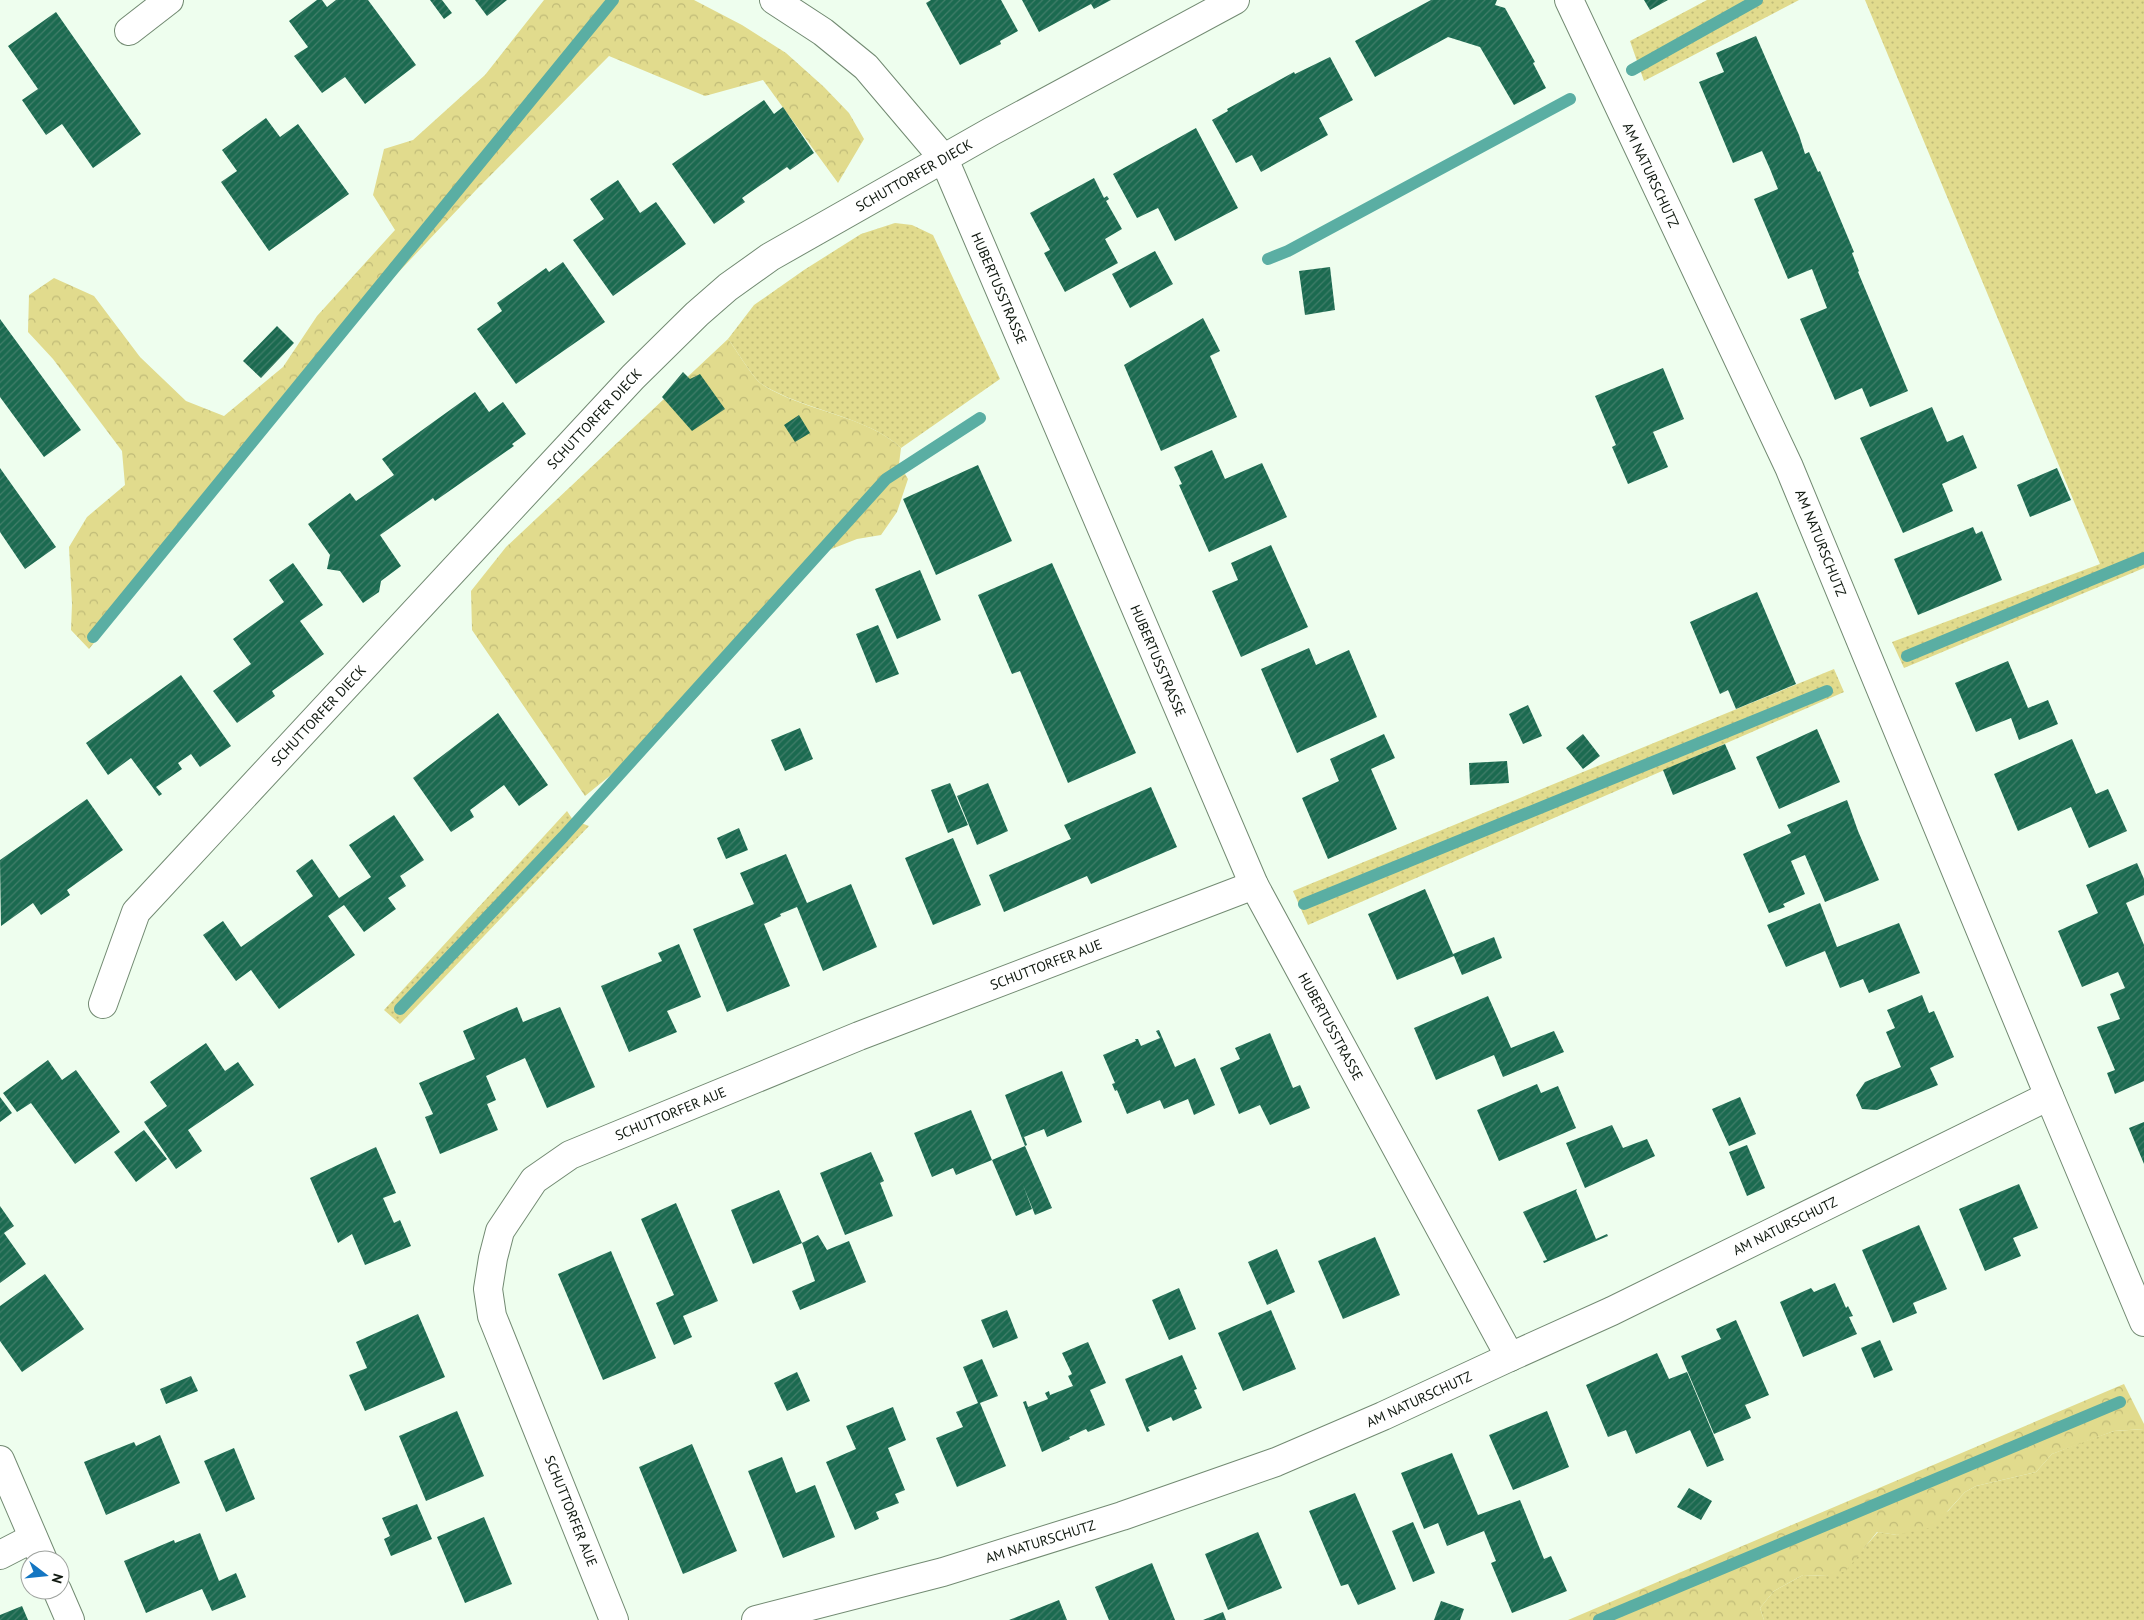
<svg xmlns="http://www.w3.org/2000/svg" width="2144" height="1620" font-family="'PT Sans',sans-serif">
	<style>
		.green { fill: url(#green-dots) }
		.forest { fill: url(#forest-crowns) }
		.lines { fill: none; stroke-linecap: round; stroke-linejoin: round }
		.stream { stroke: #5aaea3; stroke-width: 12 }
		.building { fill: url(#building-hatch) }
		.minor-casing { stroke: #728a72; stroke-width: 30 }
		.minor { stroke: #fff; stroke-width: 28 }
		.labels { text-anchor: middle; stroke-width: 5; stroke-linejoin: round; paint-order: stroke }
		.street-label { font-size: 14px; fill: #0f180f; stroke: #fff }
	</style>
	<defs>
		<pattern id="green-dots" width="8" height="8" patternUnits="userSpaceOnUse" patternTransform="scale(1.25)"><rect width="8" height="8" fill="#e1db8d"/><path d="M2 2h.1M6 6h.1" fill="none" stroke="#c0bb78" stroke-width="1.8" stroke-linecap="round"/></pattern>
		<pattern id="forest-crowns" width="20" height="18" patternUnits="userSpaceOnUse" patternTransform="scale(1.25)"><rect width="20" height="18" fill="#e1db8d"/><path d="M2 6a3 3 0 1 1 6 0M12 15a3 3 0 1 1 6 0" fill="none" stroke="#c0bb78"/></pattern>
		<pattern id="building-hatch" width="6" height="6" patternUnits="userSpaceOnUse" patternTransform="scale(1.25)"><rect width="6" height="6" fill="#1b6a50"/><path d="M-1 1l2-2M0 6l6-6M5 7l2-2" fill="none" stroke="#427e6a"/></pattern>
	</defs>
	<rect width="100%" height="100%" fill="#eefeee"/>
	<path class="green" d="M1707 0H1799L1644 81 1630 41Z
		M1865 0H2144V568L1904 668 1892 642 2100 564Z
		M895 223 912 225 933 235 1000 379 901 448C869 417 803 410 763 385 753 379 736 349 728 339L754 305 804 270 861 234Z
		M1834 669 1844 692 1308 925 1293 891Z
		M567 811 573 820 589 826 400 1024 384 1010Z
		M2144 1429V1620H1764L1760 1608 1774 1591 1803 1575 1827 1576 1863 1549 1878 1532 1897 1535 1948 1511 1965 1492 1976 1486 2036 1472 2052 1454 2077 1444 2114 1431Z"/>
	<path class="forest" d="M544 0H694L742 25 786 53 824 87 849 113 864 139 838 183 763 80 705 96 609 56 476 190 377 295 89 649 71 630 72 604 69 547 87 517 125 485 122 451 53 359 28 332 29 295 54 278 94 296 140 357 186 401 224 416 283 367 317 316 395 230 373 195 384 149 413 140 485 75Z
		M728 339C736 349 753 379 763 385 803 411 868 416 901 448L899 464 908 479 897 512 881 535 857 539 829 550 670 727 585 796 472 630 471 591 506 547Z
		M2124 1384 2144 1424V1429L2114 1431 2052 1454 2036 1472 1976 1486 1965 1492 1933 1527 1897 1535 1877 1532 1846 1571 1827 1576 1803 1575 1774 1591 1760 1608 1764 1620H1568Z"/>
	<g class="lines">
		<path class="stream" d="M1632 70 1757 0
			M1268 259 1288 251 1570 99
			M93 637 613 0
			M1907 656 2144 558
			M1304 904 1827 691
			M400 1009 563 837 886 479 980 418
			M1599 1620 2120 1402"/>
	</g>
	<path class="building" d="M317 0H322L327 7 336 0H368L416 65 365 104 345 77 322 93 294 56 308 47 289 21Z
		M430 0H442L452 13 444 19Z
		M475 0H507L487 16Z
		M931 0H1001L1018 31 1000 41 1001 44 960 65 926 3Z
		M1022 0H1111L1094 9 1091 4 1039 32Z
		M1431 0H1497L1495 5 1505 8 1535 62 1533 63 1546 88 1514 105 1480 47 1448 37 1375 77 1355 41Z
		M1644 0H1668L1650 10Z
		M56 12 141 134 93 168 62 124 46 135 22 100 38 89 8 46Z
		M1756 36 1799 135 1805 154 1809 152 1818 172 1820 171 1854 252 1852 253 1859 271 1858 272 1908 391 1870 407 1862 388 1835 400 1800 319 1827 308 1812 269 1788 279 1754 199 1778 189 1770 169 1762 151 1733 163 1699 82 1724 72 1716 53Z
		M1330 57 1353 100 1319 118 1328 135 1261 172 1252 155 1236 163 1212 120 1228 111 1227 109 1294 72 1295 74Z
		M764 100 774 114 783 107 814 153 790 170 787 167 742 198 745 202 714 224 672 164Z
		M266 118 280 137 298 124 349 194 269 251 221 182 237 171 222 150Z
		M1196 128 1238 208 1175 241 1158 208 1137 218 1113 174Z
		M1094 178 1104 198 1107 196 1109 199 1106 201 1122 229 1105 239 1118 263 1065 292 1044 253 1050 250 1030 213Z
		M618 180 640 213 656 202 686 244 613 296 573 240 604 219 590 199Z
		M1155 251 1173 284 1130 308 1112 274Z
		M563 262 605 322 516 384 477 329 502 311 497 303 546 268 549 272Z
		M1330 267 1335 310 1305 315 1299 271Z
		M1203 318 1220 351 1210 356 1237 417 1161 451 1124 365Z
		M0 319 81 430 44 457 0 397Z
		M277 326 294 343 261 378 243 361Z
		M1663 368 1684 419 1653 432 1668 467 1628 484 1612 447 1616 445 1595 396Z
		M683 372 690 379 700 374 725 409 692 431 662 397Z
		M475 392 489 412 503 402 526 434 512 444 514 446 435 501 433 498 380 535 401 566 381 581 379 592 363 603 340 571 327 569 330 555 308 524 350 493 356 501 394 475 382 459Z
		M1932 407 1947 442 1963 435 1977 468 1942 484 1953 511 1903 533 1860 438Z
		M799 415 810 433 795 442 784 425Z
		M1212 450 1225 479 1262 463 1287 517 1209 552 1179 485 1182 484 1174 467Z
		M978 465 1012 541 936 575 903 499Z
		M0 468 56 547 25 569 0 532Z
		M2057 468 2071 500 2030 517 2017 485Z
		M1973 527 1976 534 1982 531 2002 580 1918 615 1894 559Z
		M1271 545 1308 627 1241 657 1212 591 1238 580 1231 563Z
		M293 563 323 605 300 621 324 654 272 691 275 696 237 723 213 691 251 664 233 639 284 602 269 580Z
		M1052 563 1136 753 1068 783 1020 671 1012 674 978 595Z
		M920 570 941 620 897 639 875 589Z
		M1757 592 1796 684 1736 709 1728 690 1720 694 1690 622Z
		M878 625 899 674 876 683 856 634Z
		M1309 648 1316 665 1349 650 1377 717 1297 753 1261 669Z
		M2008 661 2028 708 2048 700 2058 724 2019 740 2011 718 1976 732 1955 683Z
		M181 675 231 746 200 767 191 754 178 763 182 769 156 787 162 794 159 796 131 758 108 775 86 743Z
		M1528 705 1542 736 1523 744 1509 714Z
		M498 713 548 785 519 806 504 785 470 810 474 817 451 832 413 778Z
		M800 728 813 759 785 771 771 740Z
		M1817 729 1840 782 1779 809 1756 757Z
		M1384 734 1395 758 1371 769 1397 829 1328 859 1302 798 1339 781 1330 759Z
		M1583 734 1600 756 1583 769 1566 748Z
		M2072 739 2096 794 2108 789 2127 831 2089 848 2071 807 2018 831 1994 774Z
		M1725 744 1736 769 1673 795 1663 770Z
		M1507 761 1509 783 1470 785 1469 763Z
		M950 783 968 825 948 833 931 790Z
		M988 783 1008 831 977 845 957 796Z
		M1151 787 1177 847 1091 884 1087 876 1004 912 989 875 1071 839 1064 825Z
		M87 799 123 850 67 890 70 895 41 915 33 903 1 926 0 860Z
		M1847 800 1858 831 1879 880 1825 902 1805 855 1791 861 1805 894 1783 904 1785 907 1769 913 1743 854 1791 833 1787 825Z
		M394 815 424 860 400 876 406 886 388 898 396 909 364 932 344 905 328 916 355 955 279 1009 251 970 236 981 203 935 223 921 241 947 313 896 296 871 312 859 339 898 371 877 349 845Z
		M739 828 748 850 726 859 717 838Z
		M953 838 981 905 933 925 905 858Z
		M786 854 807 903 851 884 877 947 823 971 797 907 780 914 781 916 764 924 790 986 727 1012 693 929 754 904 740 873Z
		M2137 863 2144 879V895L2126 903 2144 945V1081L2115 1094 2107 1073 2115 1070 2097 1027 2120 1019 2110 994 2125 988 2118 972 2082 987 2058 931 2098 913 2086 885Z
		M1425 889 1453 954 1494 937 1502 958 1462 975 1454 956 1397 980 1368 914Z
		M1820 903 1837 947 1899 923 1920 973 1869 993 1863 979 1840 988 1825 951 1786 967 1767 925Z
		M679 944 701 997 667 1011 677 1032 629 1052 601 986 662 961 658 953Z
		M1922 995 1929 1013 1934 1011 1954 1057 1930 1068 1938 1085 1877 1110 1862 1109 1856 1095 1865 1082 1901 1067 1886 1032 1895 1028 1887 1010Z
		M1488 996 1511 1048 1554 1031 1564 1052 1503 1077 1494 1055 1436 1080 1414 1028Z
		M517 1007 523 1022 560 1007 595 1087 547 1108 525 1058 505 1067 486 1076 496 1100 487 1104 498 1130 440 1154 425 1117 433 1114 419 1083 475 1059 463 1031Z
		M1159 1030 1175 1067 1195 1058 1215 1105 1194 1115 1188 1099 1164 1109 1160 1100 1127 1114 1117 1090 1115 1091 1112 1084 1115 1083 1103 1055 1136 1041 1135 1039H1138L1141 1046 1160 1038 1156 1031Z
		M1270 1033 1293 1088 1300 1085 1310 1108 1270 1125 1260 1105 1239 1114 1220 1068 1240 1059 1235 1048Z
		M206 1043 225 1071 238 1062 254 1085 188 1130 202 1151 176 1169 144 1122 167 1106 150 1082Z
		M48 1060 62 1080 76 1070 120 1132 75 1164 31 1103 17 1112 3 1093Z
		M1062 1071 1082 1122 1047 1137 1044 1129 1024 1137 1027 1145 1025 1146 1052 1208 1035 1215 1023 1185 1032 1209 1016 1216 992 1160 1025 1146 1005 1095Z
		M1537 1084 1541 1093 1558 1086 1576 1128 1499 1161 1477 1110Z
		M0 1097 12 1113 0 1122Z
		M1740 1097 1756 1134 1729 1146 1712 1109Z
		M971 1110 992 1160 956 1175 953 1168 932 1177 914 1133Z
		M2144 1122V1164L2129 1128Z
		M1612 1125 1623 1148 1647 1139 1655 1156 1585 1188 1566 1143Z
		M144 1130 167 1159 136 1182 114 1152Z
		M1747 1145 1765 1188 1747 1196 1729 1152Z
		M376 1147 396 1193 383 1198 394 1223 400 1220 411 1246 365 1265 352 1234 338 1243 310 1178Z
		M871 1152 884 1181 880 1183 893 1216 845 1235 820 1173Z
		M2019 1184 2038 1228 2013 1238 2021 1256 1985 1271 1959 1209Z
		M1577 1189 1576 1191 1596 1239 1607 1234 1608 1236 1544 1263 1543 1261 1547 1260 1523 1212Z
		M779 1190 802 1243 753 1264 731 1210Z
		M676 1203 718 1301 683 1316 692 1337 674 1345 656 1303 674 1295 641 1219Z
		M0 1206 14 1226 4 1233 26 1264 0 1283Z
		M1919 1225 1947 1289 1913 1303 1917 1313 1893 1323 1862 1250Z
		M818 1235 827 1250 849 1241 866 1282 800 1310 792 1291 815 1281 802 1243Z
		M1375 1237 1400 1295 1343 1319 1318 1261Z
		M1277 1249 1295 1292 1267 1305 1248 1262Z
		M611 1251 656 1358 603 1380 558 1274Z
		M45 1274 84 1329 22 1372 0 1341V1306Z
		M1835 1283 1846 1308 1848 1306 1853 1316 1849 1317 1857 1334 1803 1357 1780 1302 1811 1288 1814 1292Z
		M1179 1288 1196 1329 1169 1340 1152 1300Z
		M1007 1310 1018 1338 993 1348 981 1320Z
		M1271 1310 1296 1369 1243 1391 1218 1333Z
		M418 1314 445 1377 365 1411 349 1375 367 1368 356 1342Z
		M1736 1320 1769 1395 1745 1405 1751 1418 1714 1434 1681 1356 1721 1339 1716 1329Z
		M1880 1340 1893 1370 1874 1378 1861 1348Z
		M1088 1342 1106 1383 1090 1390 1105 1425 1088 1432 1086 1429 1069 1437 1070 1439 1042 1452 1023 1402 1026 1401 1028 1407 1048 1399 1045 1393 1049 1391 1050 1395 1073 1386 1068 1376 1072 1374 1062 1353Z
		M1657 1353 1669 1379 1687 1372 1724 1460 1707 1467 1690 1430 1636 1454 1626 1430 1608 1437 1586 1385Z
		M1182 1355 1197 1389 1194 1390 1202 1408 1173 1421 1171 1417 1148 1427 1150 1431 1147 1432 1125 1379Z
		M982 1359 998 1396 980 1403 1006 1466 957 1487 936 1438 963 1427 956 1412 978 1403 963 1367Z
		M797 1372 810 1401 787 1411 774 1383Z
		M191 1376 198 1391 166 1404 160 1389Z
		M893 1407 906 1440 888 1448 905 1490 895 1494 899 1503 876 1512 879 1519 855 1530 826 1462 856 1449 846 1426Z
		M457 1411 484 1476 426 1501 399 1436Z
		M1547 1411 1569 1467 1513 1490 1489 1435Z
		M160 1435 180 1483 106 1515 84 1462 134 1442 136 1446Z
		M692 1444 737 1551 683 1574 639 1467Z
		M234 1448 255 1499 226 1512 204 1461Z
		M1452 1453 1478 1515 1520 1500 1544 1559 1551 1556 1567 1591 1512 1613 1491 1563 1496 1561 1484 1531 1447 1546 1438 1523 1424 1529 1401 1473Z
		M782 1457 796 1493 815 1485 835 1537 783 1558 748 1471Z
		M1689 1488 1712 1501 1701 1520 1677 1507Z
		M1355 1493 1396 1589 1358 1605 1348 1584 1341 1586 1309 1511Z
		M417 1504 432 1539 391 1556 384 1539 390 1536 382 1518Z
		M484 1517 512 1584 465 1603 437 1537Z
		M1413 1522 1435 1573 1413 1582 1392 1531Z
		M1258 1532 1282 1588 1228 1610 1205 1554Z
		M200 1533 219 1581 236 1573 246 1597 212 1611 202 1589 146 1613 124 1561 174 1540 175 1543Z
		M1152 1563 1175 1620H1109L1095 1587Z
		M1059 1600 1067 1620H1009Z
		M1441 1601 1464 1609 1460 1620H1434Z
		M22 1606 28 1620H0V1615Z
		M1223 1612 1226 1620H1203Z"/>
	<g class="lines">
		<defs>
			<g id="minor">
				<path id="s1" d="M774 0 823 32 866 67 944 159 1254 885 1510 1357"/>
				<path d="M129 31 169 0"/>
				<path id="s2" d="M103 1004 136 912 633 377 697 314 728 287 770 257 992 131 1235 0"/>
				<path d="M2049 1096 2144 1322"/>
				<path d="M0 1460 43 1560"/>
				<path d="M0 1555 33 1538"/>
				<path d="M57 1590 70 1620"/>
				<path id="s3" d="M614 1620 492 1316 488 1289 493 1258 500 1231 534 1180 570 1155 859 1036 1254 885"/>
				<path id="s4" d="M756 1620 943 1572 1122 1516 1276 1462 1383 1416 1510 1357 1612 1311 2049 1096 1789 467 1569 0"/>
			</g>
		</defs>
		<use href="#minor" class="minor-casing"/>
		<use href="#minor" class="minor"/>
	</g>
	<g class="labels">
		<g class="street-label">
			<text dy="5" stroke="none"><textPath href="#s2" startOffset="1176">SCHUTTORFER DIECK</textPath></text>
			<text transform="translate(1651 175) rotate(65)" y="5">AM NATURSCHUTZ</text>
			<text dy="5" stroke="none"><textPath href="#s1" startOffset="375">HUBERTUSSTRASSE</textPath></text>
			<text dy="5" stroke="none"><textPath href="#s2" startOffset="771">SCHUTTORFER DIECK</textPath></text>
			<text transform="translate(1821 543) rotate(68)" y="5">AM NATURSCHUTZ</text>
			<text dy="5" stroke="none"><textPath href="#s1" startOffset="780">HUBERTUSSTRASSE</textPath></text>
			<text dy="5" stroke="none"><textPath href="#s2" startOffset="366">SCHUTTORFER DIECK</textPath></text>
			<text dy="5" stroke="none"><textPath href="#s3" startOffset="1032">SCHUTTORFER AUE</textPath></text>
			<text dy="5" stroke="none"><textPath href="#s1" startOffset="1185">HUBERTUSSTRASSE</textPath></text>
			<text dy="5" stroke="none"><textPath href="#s3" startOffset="628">SCHUTTORFER AUE</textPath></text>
			<text dy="5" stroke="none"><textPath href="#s4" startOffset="1105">AM NATURSCHUTZ</textPath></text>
			<text dy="5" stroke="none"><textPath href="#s4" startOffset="700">AM NATURSCHUTZ</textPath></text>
			<text transform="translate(571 1511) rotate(68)" y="5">SCHUTTORFER AUE</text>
			<text dy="5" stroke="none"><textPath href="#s4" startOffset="295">AM NATURSCHUTZ</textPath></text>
		</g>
	</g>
	<g transform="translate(45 1575) rotate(106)"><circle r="24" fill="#ffffff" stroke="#9fa39f"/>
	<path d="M0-4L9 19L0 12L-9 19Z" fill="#1476c2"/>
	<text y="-8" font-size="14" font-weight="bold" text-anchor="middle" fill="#0f180f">N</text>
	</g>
</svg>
